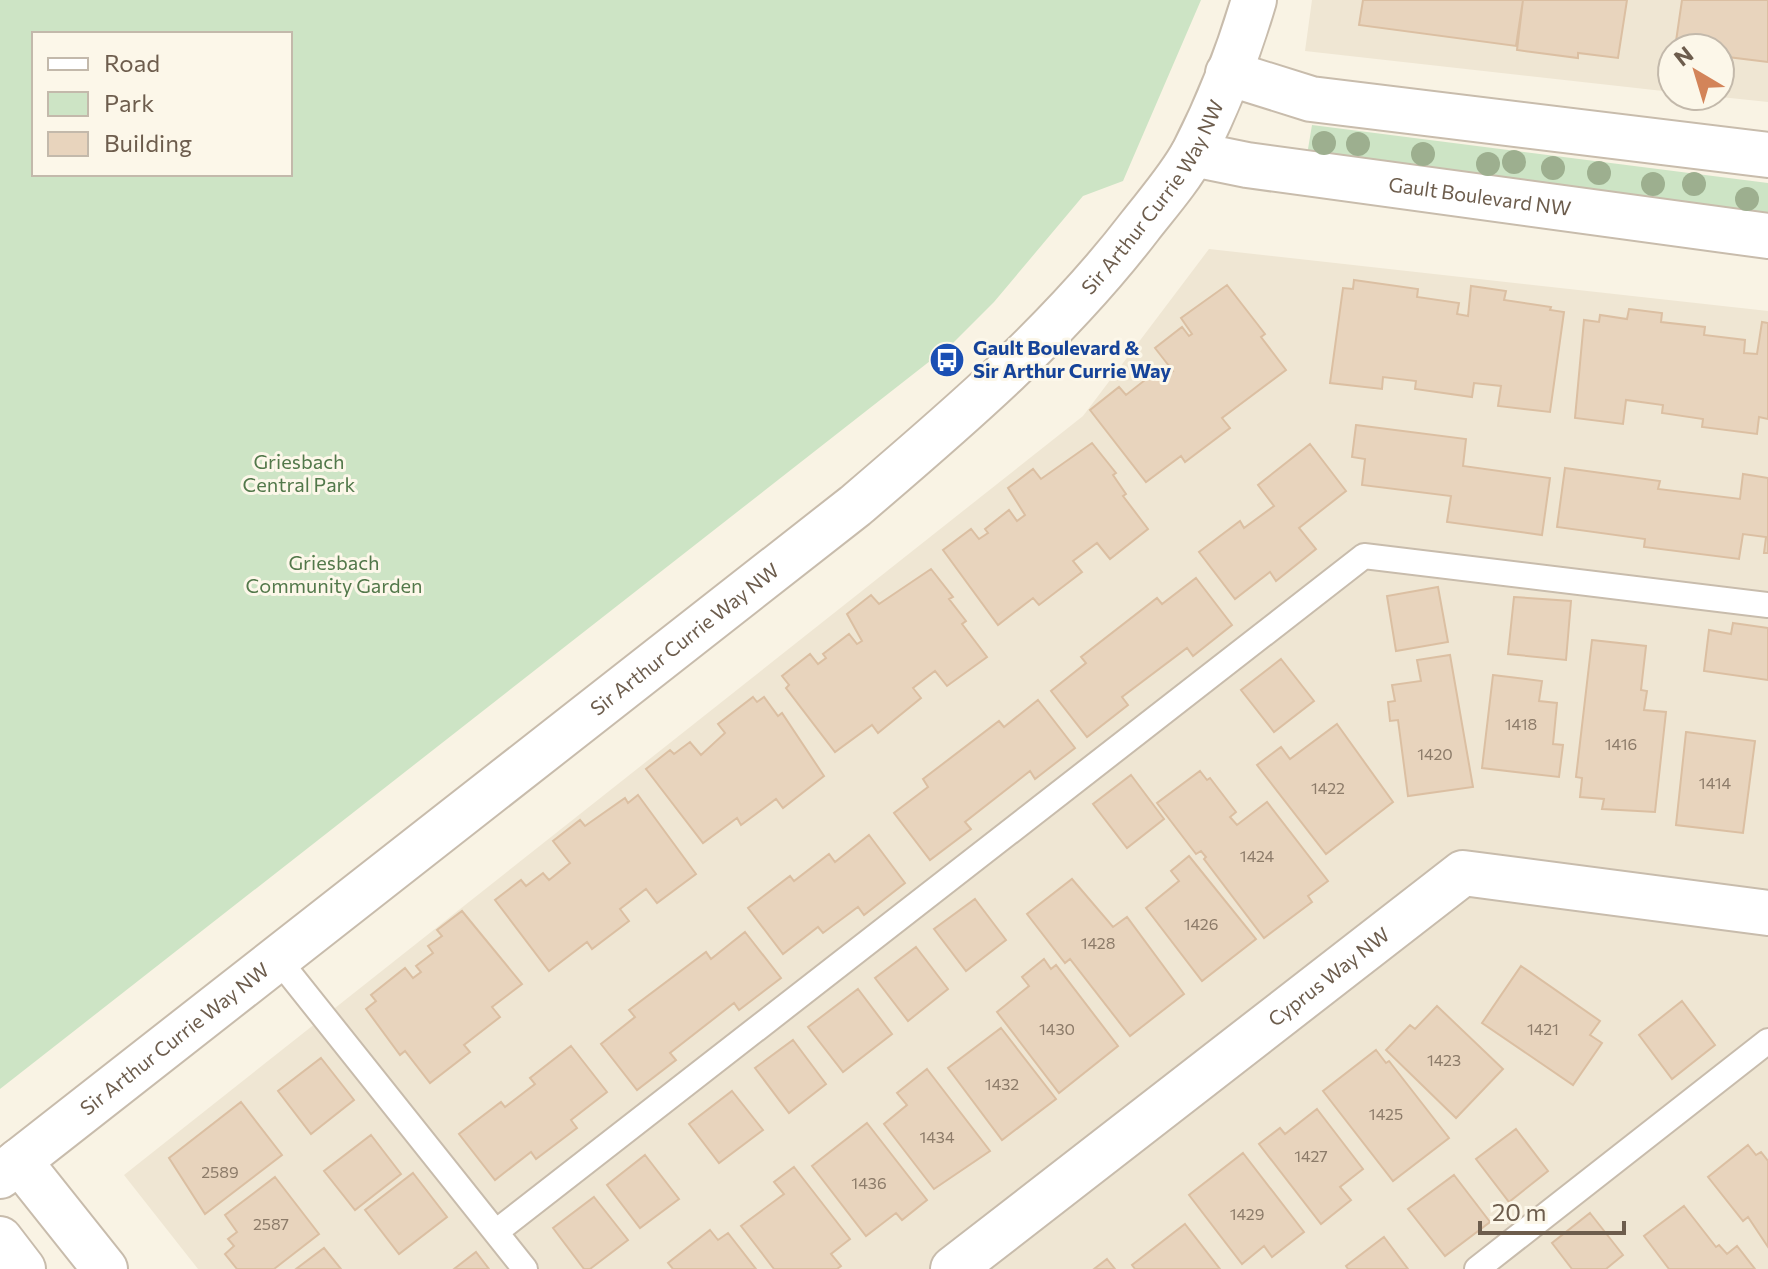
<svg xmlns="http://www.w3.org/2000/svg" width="1768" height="1269" font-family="Commissioner,sans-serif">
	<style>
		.residential { fill: #efe6d3 }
		.green { fill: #cde4c5; fill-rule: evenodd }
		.building { fill: #e8d4bd; stroke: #dbbfa2; stroke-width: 2 }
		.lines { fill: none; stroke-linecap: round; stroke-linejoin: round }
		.service-casing { stroke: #c8bcac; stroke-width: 28 }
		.minor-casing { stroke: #c8bcac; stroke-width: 48 }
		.tertiary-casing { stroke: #c8bcac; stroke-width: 48 }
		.service { stroke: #fff; stroke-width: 24 }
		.minor { stroke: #fff; stroke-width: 44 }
		.tertiary { stroke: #fff; stroke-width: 44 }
		.tree { fill: #9daf8f }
		.labels { text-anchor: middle; stroke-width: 6; stroke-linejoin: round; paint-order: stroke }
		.number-label { font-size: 16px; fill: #8c7b69 }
		.street-label { font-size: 20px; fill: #6d5d4d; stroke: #fcf7e9 }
		.transit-label { font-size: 20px; font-weight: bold; fill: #164399; stroke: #fcf7e9; text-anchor: start }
		.park-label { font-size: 20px; fill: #52784a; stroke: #fcf7e9 }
	</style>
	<rect width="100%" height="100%" fill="#f9f3e4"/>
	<path class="residential" d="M1312 0H1768V102L1711 96H1720V48H1672V92L1305 51Z
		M1209 249 1768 311V1269H198L124 1175 1083 416Z"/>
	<path class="green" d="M0 0H1201L1123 181 1083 196 994 302 953 343 0 1089ZM290 34V174H34V34Z
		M1312 125 1768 183V215L1307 155Z"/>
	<path class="building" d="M1363 0H1523L1516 46 1359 25Z
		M1523 0H1627L1618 58 1578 53V58L1517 50Z
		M1682 0H1768V62L1720 56V48H1675Z
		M1354 280 1418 289 1417 297 1459 303 1457 314 1468 316 1471 286 1506 291 1504 300 1551 307 1550 310 1564 312 1550 412 1498 406 1501 386 1474 383 1472 397 1415 389 1416 381 1383 377 1382 389 1330 383 1343 288 1353 289Z
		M1227 285 1265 334 1261 337 1286 370 1222 418 1230 428 1185 462 1181 456 1146 482 1090 410 1119 387 1126 395 1159 369 1166 377 1173 371 1155 348 1182 327 1189 336 1192 334 1181 318Z
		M1629 309 1662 313 1661 322 1705 327 1704 335 1745 340 1744 353 1757 354 1762 322 1768 323V419L1759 417 1757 434 1702 427 1703 419 1662 413 1663 405 1626 400 1623 424 1575 418 1584 320 1599 322 1600 315 1627 319Z
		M1356 425 1466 439 1463 466 1550 478 1542 535 1447 522 1451 496 1362 485 1365 459 1352 457Z
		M1092 443 1116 473 1113 475 1126 494 1123 496 1148 529 1110 559 1097 543 1073 561 1082 572 1039 605 1033 598 998 625 943 550 971 529 979 539 988 533 985 529 1009 510 1017 521 1025 515 1008 488 1033 469 1041 479Z
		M1310 444 1346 491 1299 528 1316 549 1276 581 1270 572 1235 599 1199 552 1240 521 1244 528 1274 506 1258 485Z
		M1565 468 1660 481 1658 489 1740 499 1743 474 1768 478V553H1764L1766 537 1743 534 1739 559 1644 547 1645 539 1557 527Z
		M931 569 953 597 949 599 966 621 962 624 987 657 947 686 935 671 913 688 921 698 878 733 872 725 835 752 786 688 789 685 782 676 810 654 818 664 826 658 823 654 849 634 857 644 862 641 847 614 871 595 879 604Z
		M1196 578 1232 625 1193 656 1187 648 1122 697 1128 705 1087 737 1051 691 1086 663 1081 657 1157 598 1162 604Z
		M1438 587 1448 642 1396 651 1387 596Z
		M1514 597 1571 601 1566 660 1508 654Z
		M1733 623 1768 628V680L1704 671 1709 630 1731 634Z
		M1592 640 1646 646 1641 690 1647 691 1644 710 1666 712 1655 812 1602 809 1604 799 1580 797 1582 778 1576 777Z
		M1450 655 1473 787 1408 796 1398 720 1390 721 1388 702 1395 701 1392 685 1421 681 1417 660Z
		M1281 659 1314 701 1274 732 1241 690Z
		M1493 675 1542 681 1539 701 1557 703 1553 744 1563 745 1559 777 1482 768Z
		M753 697 757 702 764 697 778 716 782 713 824 776 783 808 776 799 741 825 737 818 703 843 646 769 670 750 674 754 690 742 701 755 725 733 718 724Z
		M1038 700 1075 748 1035 779 1030 771 965 822 971 829 930 860 894 813 928 787 923 779 999 721 1004 727Z
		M1337 724 1393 802 1326 854 1257 765 1281 747 1290 759Z
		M1686 732 1755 741 1743 833 1676 825Z
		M1200 771 1207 780 1210 778 1236 812 1230 817 1237 825 1267 802 1328 881 1308 896 1312 902 1264 938 1204 859 1206 857 1201 851 1196 854 1157 803Z
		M1131 775 1164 819 1127 848 1093 804Z
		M638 795 696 874 657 903 646 889 620 909 629 921 592 949 587 942 549 971 495 900 521 880 526 886 543 873 549 880 570 863 553 841 580 820 585 826 625 798 628 803Z
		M869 835 905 883 864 915 858 907 823 933 818 927 783 954 748 908 790 876 794 881 829 854 835 862Z
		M1189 856 1256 939 1202 981 1146 908 1179 881 1171 871Z
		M1072 879 1113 927 1127 917 1184 994 1130 1036 1070 959 1065 963 1027 914Z
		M975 899 1006 940 966 971 934 929Z
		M462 911 522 984 492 1007 500 1017 464 1045 470 1052 430 1083 405 1051 400 1055 366 1009 376 1001 371 995 405 968 413 978 421 972 416 966 433 953 428 946 442 936 437 930Z
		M745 932 781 978 739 1010 734 1003 670 1053 676 1060 637 1090 601 1044 635 1017 629 1010 706 952 711 959Z
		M916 947 948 989 908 1021 875 978Z
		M1044 959 1051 969 1056 965 1118 1046 1059 1093 997 1012 1029 986 1022 977Z
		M1521 966 1600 1021 1590 1035 1602 1043 1573 1085 1482 1023Z
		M858 989 892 1034 843 1072 808 1027Z
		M1682 1001 1715 1045 1672 1079 1639 1035Z
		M1437 1006 1503 1069 1456 1118 1386 1050 1410 1025 1415 1029Z
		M1001 1028 1056 1099 1002 1140 948 1068Z
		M793 1040 826 1084 789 1113 755 1068Z
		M571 1046 607 1092 571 1120 577 1128 536 1159 531 1152 495 1180 459 1134 501 1102 505 1107 535 1084 530 1078Z
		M1376 1050 1386 1063 1389 1061 1449 1138 1393 1181 1323 1091Z
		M321 1058 354 1100 311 1134 278 1091Z
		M927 1069 990 1151 934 1189 884 1124 907 1105 897 1093Z
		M732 1091 763 1130 719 1163 689 1124Z
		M241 1102 282 1155 205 1214 169 1158Z
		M1317 1109 1363 1169 1340 1187 1351 1200 1321 1224 1259 1144 1280 1128 1285 1134Z
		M867 1123 927 1200 902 1220 896 1213 866 1236 812 1166Z
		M1516 1129 1548 1171 1509 1202 1476 1159Z
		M371 1135 401 1174 355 1210 324 1171Z
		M1748 1145 1756 1155 1761 1152 1768 1161V1247L1748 1217 1743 1221 1708 1177Z
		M1243 1153 1304 1232 1272 1257 1264 1246 1242 1264 1189 1195Z
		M645 1155 679 1199 640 1228 607 1185Z
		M794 1167 850 1239 831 1254 841 1266 837 1269H774L741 1226 784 1194 774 1182Z
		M413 1173 447 1217 399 1254 365 1210Z
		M1454 1175 1490 1222 1445 1256 1408 1209Z
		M275 1177 319 1234 274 1269H237L225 1254 234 1246 228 1239 237 1232 225 1215Z
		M594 1197 628 1240 590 1269H584L553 1228Z
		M1684 1206 1716 1247 1719 1245 1727 1254 1737 1246 1755 1269H1669L1644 1236Z
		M1590 1213 1623 1255 1606 1269H1572L1552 1243Z
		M1185 1224 1220 1269H1135L1132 1265Z
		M710 1230 718 1240 728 1233 756 1269H673L668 1263Z
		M1384 1237 1408 1269H1348L1346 1266Z
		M324 1248 341 1269H296Z
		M476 1252 489 1269H454Z
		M1107 1259 1115 1269H1094Z"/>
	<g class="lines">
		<defs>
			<path id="service" d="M277 958 525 1269
				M497 1231 1364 556 1768 605
				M1477 1269 1768 1041"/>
			<g id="minor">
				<path id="s1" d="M953 1269 1463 873 1768 913"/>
			</g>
			<g id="tertiary">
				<path d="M1228 73 1311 99 1768 155"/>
				<path id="s2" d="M1193 154 1247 165 1768 236"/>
				<path d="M19 1161 105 1269"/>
				<path id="s3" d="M0 1176 855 506C958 418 1058 333 1140 226 1158 203 1180 178 1194 152 1218 105 1239 51 1254 0"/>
				<path d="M0 1239 23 1269"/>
			</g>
		</defs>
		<use href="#service" class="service-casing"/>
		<use href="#minor" class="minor-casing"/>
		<use href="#tertiary" class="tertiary-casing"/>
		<use href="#service" class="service"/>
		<use href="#minor" class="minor"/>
		<use href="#tertiary" class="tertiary"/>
	</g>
	<g class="tree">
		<circle cx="1324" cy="143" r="12"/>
		<circle cx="1358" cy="144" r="12"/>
		<circle cx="1423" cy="154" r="12"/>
		<circle cx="1514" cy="162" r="12"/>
		<circle cx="1488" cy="164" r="12"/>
		<circle cx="1553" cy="168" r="12"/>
		<circle cx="1599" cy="173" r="12"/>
		<circle cx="1653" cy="184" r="12"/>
		<circle cx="1694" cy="184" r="12"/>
		<circle cx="1747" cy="199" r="12"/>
	</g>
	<defs>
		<symbol id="bus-disc" viewBox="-11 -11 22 22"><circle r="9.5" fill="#1a4fb4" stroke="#fcf7e9"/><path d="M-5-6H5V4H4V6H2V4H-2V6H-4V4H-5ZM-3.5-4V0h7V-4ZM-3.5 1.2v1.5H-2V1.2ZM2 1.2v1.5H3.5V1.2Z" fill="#fff"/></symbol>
	</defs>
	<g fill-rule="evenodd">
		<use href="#bus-disc" x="927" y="340" width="40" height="40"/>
	</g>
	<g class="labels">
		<g class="number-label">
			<text x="1521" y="730">1418</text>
			<text x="1621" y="750">1416</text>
			<text x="1435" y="760">1420</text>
			<text x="1715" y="789">1414</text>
			<text x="1328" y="794">1422</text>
			<text x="1257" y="862">1424</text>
			<text x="1201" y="930">1426</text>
			<text x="1098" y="949">1428</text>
			<text x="1057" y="1035">1430</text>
			<text x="1543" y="1035">1421</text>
			<text x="1444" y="1066">1423</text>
			<text x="1002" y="1090">1432</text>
			<text x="1386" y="1120">1425</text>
			<text x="937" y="1143">1434</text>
			<text x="1311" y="1162">1427</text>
			<text x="220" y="1178">2589</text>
			<text x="869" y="1189">1436</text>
			<text x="1247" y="1220">1429</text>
			<text x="271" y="1230">2587</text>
		</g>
		<g class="street-label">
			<text dy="7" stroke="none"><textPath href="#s3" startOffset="1518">Sir Arthur Currie Way NW</textPath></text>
			<text dy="7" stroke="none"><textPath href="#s2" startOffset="290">Gault Boulevard NW</textPath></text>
			<text dy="7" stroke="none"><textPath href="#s3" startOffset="870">Sir Arthur Currie Way NW</textPath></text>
			<text dy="7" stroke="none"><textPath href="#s1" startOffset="476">Cyprus Way NW</textPath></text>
			<text dy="7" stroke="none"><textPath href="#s3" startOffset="222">Sir Arthur Currie Way NW</textPath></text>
		</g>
		<g class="transit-label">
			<text x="973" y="355">Gault Boulevard &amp;<tspan x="973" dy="23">Sir Arthur Currie Way</tspan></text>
		</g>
		<g class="park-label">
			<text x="299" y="469">Griesbach<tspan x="299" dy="23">Central Park</tspan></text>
			<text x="334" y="570">Griesbach<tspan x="334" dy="23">Community Garden</tspan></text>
		</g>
	</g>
	<rect x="32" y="32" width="260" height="144" fill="#fcf7e9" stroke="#c3b9ab" stroke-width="2"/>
	<rect x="48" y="58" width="40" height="12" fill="#ffffff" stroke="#c3b9ab" stroke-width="2"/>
	<text x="104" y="72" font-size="24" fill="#6d5d4d">Road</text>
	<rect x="48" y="92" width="40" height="24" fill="#cde4c5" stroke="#c3b9ab" stroke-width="2"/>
	<text x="104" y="112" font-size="24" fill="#6d5d4d">Park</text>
	<rect x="48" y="132" width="40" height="24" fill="#e8d4bd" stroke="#c3b9ab" stroke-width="2"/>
	<text x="104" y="152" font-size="24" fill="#6d5d4d">Building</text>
	<g transform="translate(1696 72) rotate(322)"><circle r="38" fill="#fcf7e9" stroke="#c3b9ab" stroke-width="2"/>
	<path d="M0-6L14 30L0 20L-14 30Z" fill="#d38459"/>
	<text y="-12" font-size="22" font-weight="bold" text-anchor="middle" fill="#6d5d4d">N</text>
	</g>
	<path d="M1480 1221v12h144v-12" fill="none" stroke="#6d5d4d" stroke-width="4"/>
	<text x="1492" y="1221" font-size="24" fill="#6d5d4d" stroke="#fcf7e9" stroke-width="6" paint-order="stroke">20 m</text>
</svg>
